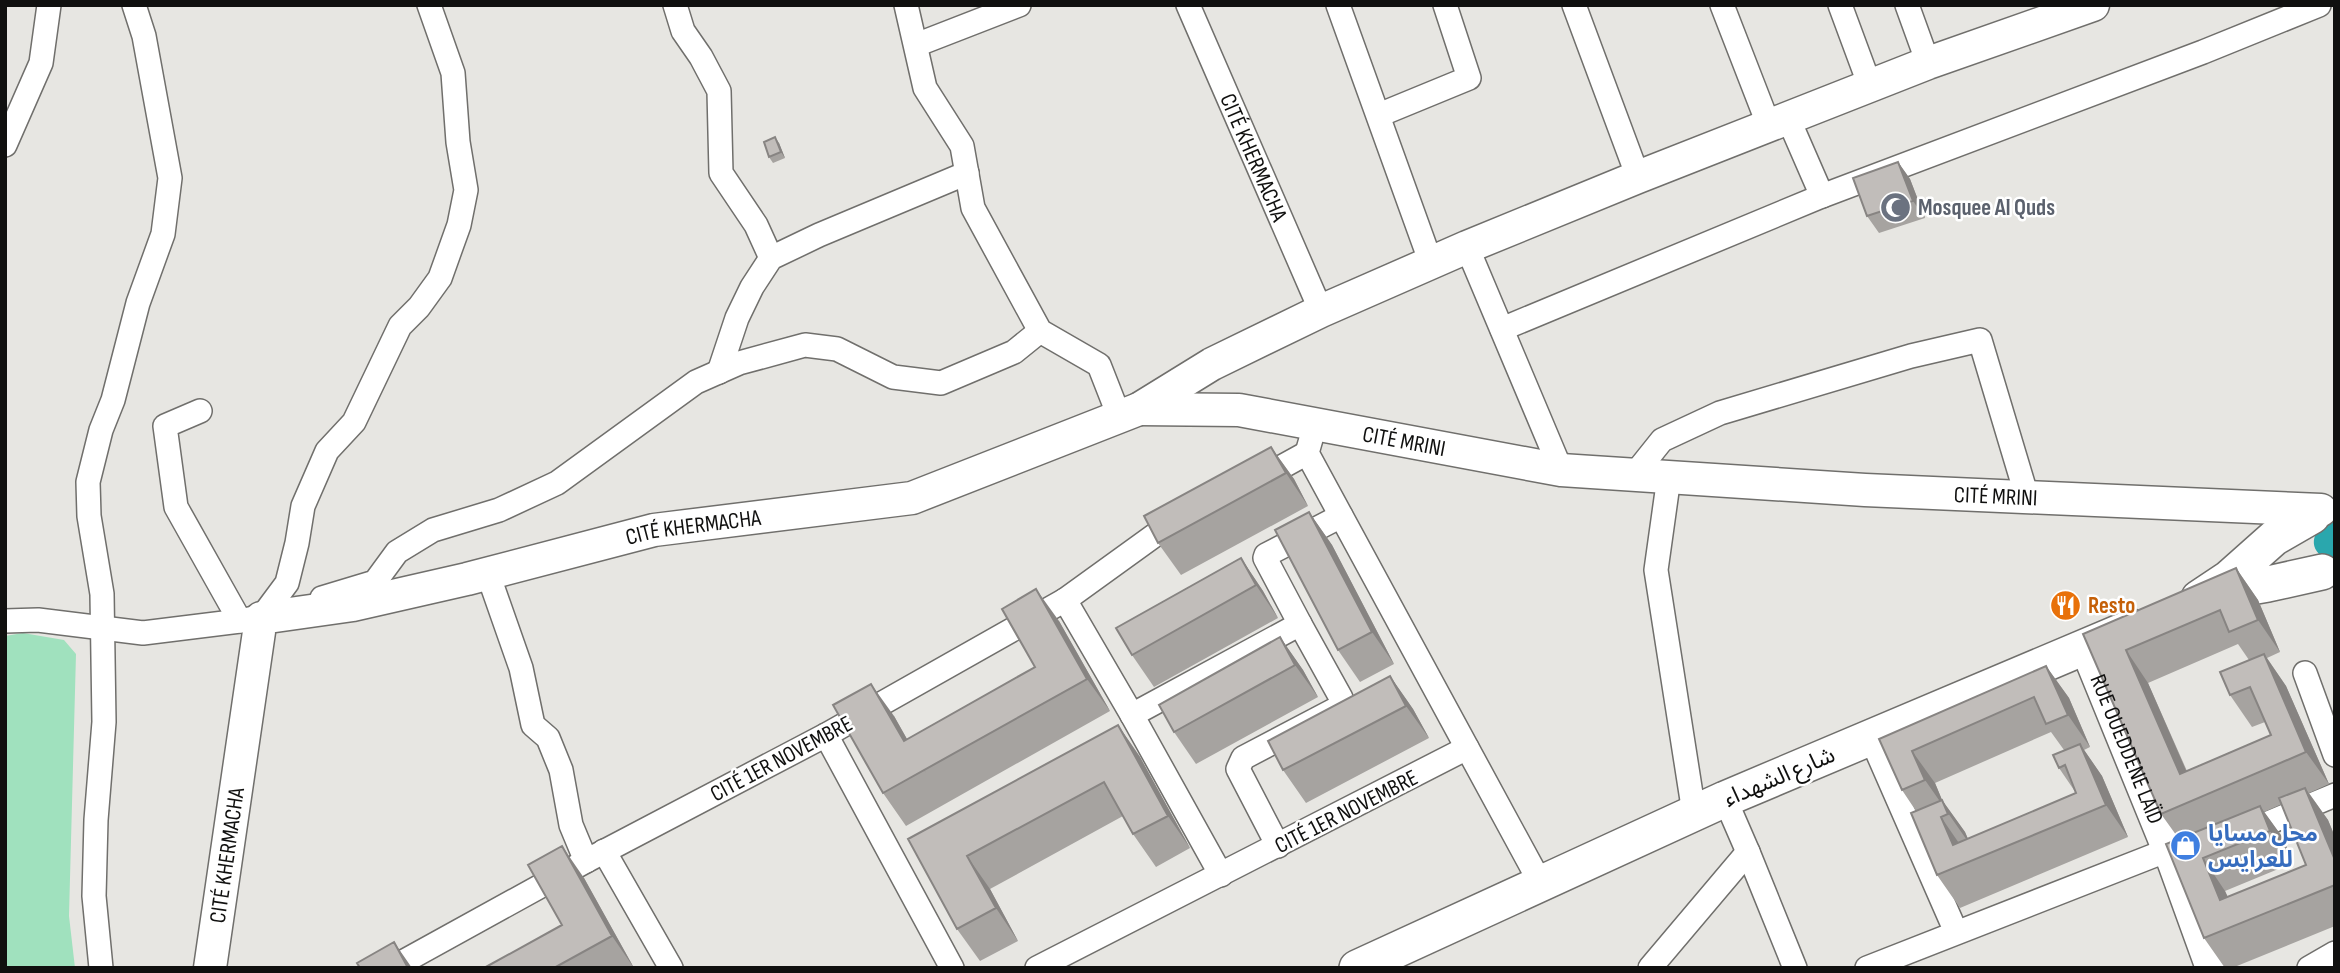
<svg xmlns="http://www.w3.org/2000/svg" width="2340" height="973" font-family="'Sofia Sans Condensed','Noto Sans Arabic',sans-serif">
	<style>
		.green { fill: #a0e1be }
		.water { fill: #2aa7ad }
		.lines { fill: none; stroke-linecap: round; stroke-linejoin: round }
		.street-casing { stroke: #706f6c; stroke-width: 26 }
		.secondary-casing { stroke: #706f6c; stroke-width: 35 }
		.primary-casing { stroke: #706f6c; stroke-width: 38 }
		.street { stroke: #fff; stroke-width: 23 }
		.secondary { stroke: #fff; stroke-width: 32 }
		.primary { stroke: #fff; stroke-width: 35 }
		.wall { fill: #a6a3a0; fill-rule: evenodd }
		.shaded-wall { fill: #878482 }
		.building { fill: #c1bdba; stroke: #878482; stroke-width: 2 }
		.labels { text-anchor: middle; stroke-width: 5; stroke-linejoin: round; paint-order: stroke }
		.street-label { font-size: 23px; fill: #10100f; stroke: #fff }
		.worship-label { font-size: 23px; font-weight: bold; fill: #5b616d; stroke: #fff; text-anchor: start }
		.food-label { font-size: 23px; font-weight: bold; fill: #c56008; stroke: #fff; text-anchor: start }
		.shop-label { font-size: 23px; font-weight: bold; fill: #366cbe; stroke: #fff; text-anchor: start }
	</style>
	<rect width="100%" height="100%" fill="#e7e6e2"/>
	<path class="green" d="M23 633 64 640 76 654 69 916 75 968H5V636Z"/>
	<path class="water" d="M2335 520V561C2330 559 2323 558 2319 554 2306 540 2320 523 2335 520Z"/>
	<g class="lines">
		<defs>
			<g id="street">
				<path d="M675 5 683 31 701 57 719 91 721 173 756 225 771 258"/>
				<path d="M906 5 925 88 962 146 973 208 1040 331 1099 365 1119 416"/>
				<path id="s1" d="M1188 5 1321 311"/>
				<path d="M1338 5 1431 263"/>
				<path d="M1574 5 1638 177"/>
				<path d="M1722 5 1769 126"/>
				<path d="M1840 5 1870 86"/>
				<path d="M1907 5 1928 63"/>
				<path d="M916 45 1019 5"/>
				<path d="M1379 115 1469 78 1445 5"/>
				<path d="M1788 118 1822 196"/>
				<path d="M5 145 41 63 49 5"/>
				<path d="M1467 247 1561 470"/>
				<path d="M1502 329 1822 196 2203 52 2319 5"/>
				<path d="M719 372 737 318 752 287 771 258 819 235 967 173"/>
				<path d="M200 411 165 426 176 507 240 621"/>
				<path d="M1311 439 1307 453 1541 884"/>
				<path d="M1634 475 1662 440 1720 413 1911 356 1980 340 2027 497"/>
				<path d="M1669 477 1656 570 1694 813"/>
				<path d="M1258 480 1307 453"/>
				<path d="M488 574 521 668 533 725 548 738 561 770 571 825 586 861"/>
				<path d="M322 598 375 582 397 552 433 530 499 510 557 483 696 382 739 363 805 345 837 349 893 377 941 383 1014 352 1040 331"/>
				<path d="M1065 600 1132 715 1221 875"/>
				<path d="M261 618 287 583 297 543 303 506 327 451 354 422 400 326 419 307 440 278 459 225 466 190 458 142 453 73 429 5"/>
				<path d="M5 621 38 620 143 633 240 621 273 614"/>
				<path d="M2305 673 2335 755"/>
				<path d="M1132 715 1300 624 1265 558 1266 555 1341 516"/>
				<path d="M826 735 952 968"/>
				<path d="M1871 738 1956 932"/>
				<path d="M1725 799 1748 852 1795 968"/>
				<path d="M2244 833 2335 795"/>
				<path d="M1278 846 1238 769 1243 758 1340 707 1341 698 1300 624"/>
				<path d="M604 851 671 968"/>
				<path d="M101 968 94 896 96 820 104 722 102 594 89 516 88 482 101 430 113 400 138 303 163 234 170 178 144 36 134 5"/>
				<path d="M392 968 586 861 826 735 1065 600 1155 535 1181 521"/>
				<path d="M1037 968 1467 748"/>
				<path d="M1650 968 1748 852"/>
				<path d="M1867 968 2168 850"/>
				<path d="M2309 968 2335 953"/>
			</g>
			<g id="secondary">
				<path id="s2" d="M1139 409 1239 410 1561 470 1865 490 2321 510"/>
				<path id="s3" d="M2086 647 2174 863 2212 968"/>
				<path id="s4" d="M210 968 261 618 353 605 467 579 654 530 912 498 1139 409 1212 364 1321 311 1467 247 1638 177 1928 63 2093 5"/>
			</g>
			<path id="primary" d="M2210 594 2268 584 2322 572
				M2199 598 2229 578 2274 538 2312 516
				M1357 968 1725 799 2132 627"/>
		</defs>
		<use href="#street" class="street-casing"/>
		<use href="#secondary" class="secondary-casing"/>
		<use href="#primary" class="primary-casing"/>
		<use href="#street" class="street"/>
		<use href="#secondary" class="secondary"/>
		<use href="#primary" class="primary"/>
	</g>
	<path class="wall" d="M779 143 785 158 773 163 769 157Z
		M1898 162 1910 179 1925 218 1879 233 1867 216Z
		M1271 447 1294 479 1308 506 1181 575 1158 543Z
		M1309 512 1332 545 1394 664 1360 682 1338 650Z
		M1241 558 1263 591 1278 618 1154 687 1132 655Z
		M2236 568 2258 600 2280 652 2267 658 2286 686 2329 784 2309 793 2328 820 2335 837V926L2232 968H2225L2204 938 2179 839 2161 814 2083 634ZM2238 644 2249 660 2230 695 2252 727 2265 722 2271 735 2187 771 2148 683ZM2282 804 2306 865 2228 897 2225 891 2293 863 2283 838 2264 812Z
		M1059 621 1110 711 906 826 883 793 894 716 907 739 1035 667Z
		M1280 637 1303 670 1318 697 1196 764 1174 732Z
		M2046 666 2069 698 2090 747 2084 750 2102 776 2128 837 1960 908 1937 875 1916 811 1902 790 1879 739ZM2051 732 2064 750 2059 768 2076 793 1968 839 1965 832 1942 800 1935 783Z
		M1390 676 1413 709 1429 738 1306 803 1283 770Z
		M1118 725 1140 757 1190 848 1156 867 1133 834 1123 816 990 889 1018 941 980 961 957 929 908 839Z
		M584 878 634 968H484L562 925Z"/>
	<path class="shaded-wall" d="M775 137 779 143 785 158 781 152Z
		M1898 162 1910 179 1925 218 1913 201Z
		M1271 447 1294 479 1308 506 1286 473Z
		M1309 512 1332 545 1394 664 1372 632Z
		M1241 558 1263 591 1278 618 1256 585Z
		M2236 568 2258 600 2280 652 2258 620Z
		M1036 589 1059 621 1110 711 1087 679Z
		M1280 637 1303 670 1318 697 1295 665Z
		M2126 650 2148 683 2198 798 2180 774Z
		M2264 654 2286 686 2329 784 2306 752Z
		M2046 666 2069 698 2090 747 2068 715Z
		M1390 676 1413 709 1429 738 1406 706Z
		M871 684 894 716 926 773 904 741Z
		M1118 725 1140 757 1190 848 1168 816Z
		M2080 744 2102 776 2128 837 2106 805Z
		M1912 751 1935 783 1945 807 1942 800 1965 832 1971 846 1925 780Z
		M2305 788 2328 820 2335 837V860Z
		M2260 806 2283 838 2293 863 2270 831Z
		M1941 817 1963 849 1953 845Z
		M562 846 584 878 634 968 612 936Z
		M967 856 990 889 1018 941 996 908Z
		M2203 858 2225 891 2239 923 2220 900Z
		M394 942 412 968H408Z"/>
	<path class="building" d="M775 137 781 152 769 157 764 142Z
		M1898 162 1913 201 1867 216 1853 178Z
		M1271 447 1286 473 1158 543 1144 516Z
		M1309 512 1372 632 1338 650 1275 530Z
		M1241 558 1256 585 1132 655 1116 628Z
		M2236 568 2258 620 2229 632 2220 610 2126 650 2180 774 2271 735 2250 687 2230 695 2220 672 2264 654 2306 752 2161 814 2083 634Z
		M1036 589 1087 679 883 793 833 705 871 684 904 741 1035 667 1002 609Z
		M1280 637 1295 665 1174 732 1159 705Z
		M2046 666 2068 715 2046 724 2034 697 1912 751 1925 780 1902 790 1879 739Z
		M1390 676 1406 706 1283 770 1268 741Z
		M1118 725 1168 816 1133 834 1104 782 967 856 996 908 957 929 908 839Z
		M2080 744 2106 805 1937 875 1911 813 1942 800 1948 814 1941 817 1953 845 2076 793 2065 765 2059 768 2053 755Z
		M2305 788 2335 860V885L2204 938 2166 844 2260 806 2270 831 2203 858 2220 900 2306 865 2279 798Z
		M562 846 612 936 554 968H484L562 925 528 865Z
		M394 942 408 968H360L357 963Z"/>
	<defs>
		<symbol id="mosque-disc" viewBox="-11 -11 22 22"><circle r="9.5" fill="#6b7280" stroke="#fff"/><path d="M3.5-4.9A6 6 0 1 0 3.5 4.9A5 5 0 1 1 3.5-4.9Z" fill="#fff"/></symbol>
		<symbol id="restaurant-disc" viewBox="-11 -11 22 22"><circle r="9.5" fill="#e8710a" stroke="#fff"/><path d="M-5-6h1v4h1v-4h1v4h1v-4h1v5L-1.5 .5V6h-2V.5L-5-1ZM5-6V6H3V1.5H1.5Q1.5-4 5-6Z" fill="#fff"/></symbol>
		<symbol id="shop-disc" viewBox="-11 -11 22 22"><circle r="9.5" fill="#3f7fe0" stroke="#fff"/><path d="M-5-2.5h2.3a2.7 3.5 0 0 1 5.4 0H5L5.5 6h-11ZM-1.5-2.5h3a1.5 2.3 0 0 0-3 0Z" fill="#fff"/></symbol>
	</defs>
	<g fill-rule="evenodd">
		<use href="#mosque-disc" x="1878" y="190" width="35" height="35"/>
		<use href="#restaurant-disc" x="2048" y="588" width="35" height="35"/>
		<use href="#shop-disc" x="2168" y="828" width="35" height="35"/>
	</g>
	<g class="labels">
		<g class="street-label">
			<text dy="8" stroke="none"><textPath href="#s1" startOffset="166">CITÉ KHERMACHA</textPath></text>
			<text dy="8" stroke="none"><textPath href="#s2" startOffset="268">CITÉ MRINI</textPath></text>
			<text dy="8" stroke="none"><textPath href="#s2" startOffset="863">CITÉ MRINI</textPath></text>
			<text dy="8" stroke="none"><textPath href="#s4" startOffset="796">CITÉ KHERMACHA</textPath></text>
			<text dy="8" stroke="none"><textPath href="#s3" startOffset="110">RUE OUEDDENE LAÏD</textPath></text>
			<text transform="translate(781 758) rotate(-28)" y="8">CITÉ 1ER NOVEMBRE</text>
			<text transform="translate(1779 776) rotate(-23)" y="8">شارع الشهداء</text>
			<text transform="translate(1346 811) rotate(-27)" y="8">CITÉ 1ER NOVEMBRE</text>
			<text dy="8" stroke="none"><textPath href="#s4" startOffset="114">CITÉ KHERMACHA</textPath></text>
		</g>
		<g class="worship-label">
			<text x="1918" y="215">Mosquee Al Quds</text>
		</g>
		<g class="food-label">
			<text x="2088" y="613">Resto</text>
		</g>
		<g class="shop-label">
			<text x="2208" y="841">محل مسايا<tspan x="2208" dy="26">للعرايس</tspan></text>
		</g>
	</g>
	<rect width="2340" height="973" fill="none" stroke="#10100f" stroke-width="14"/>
</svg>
